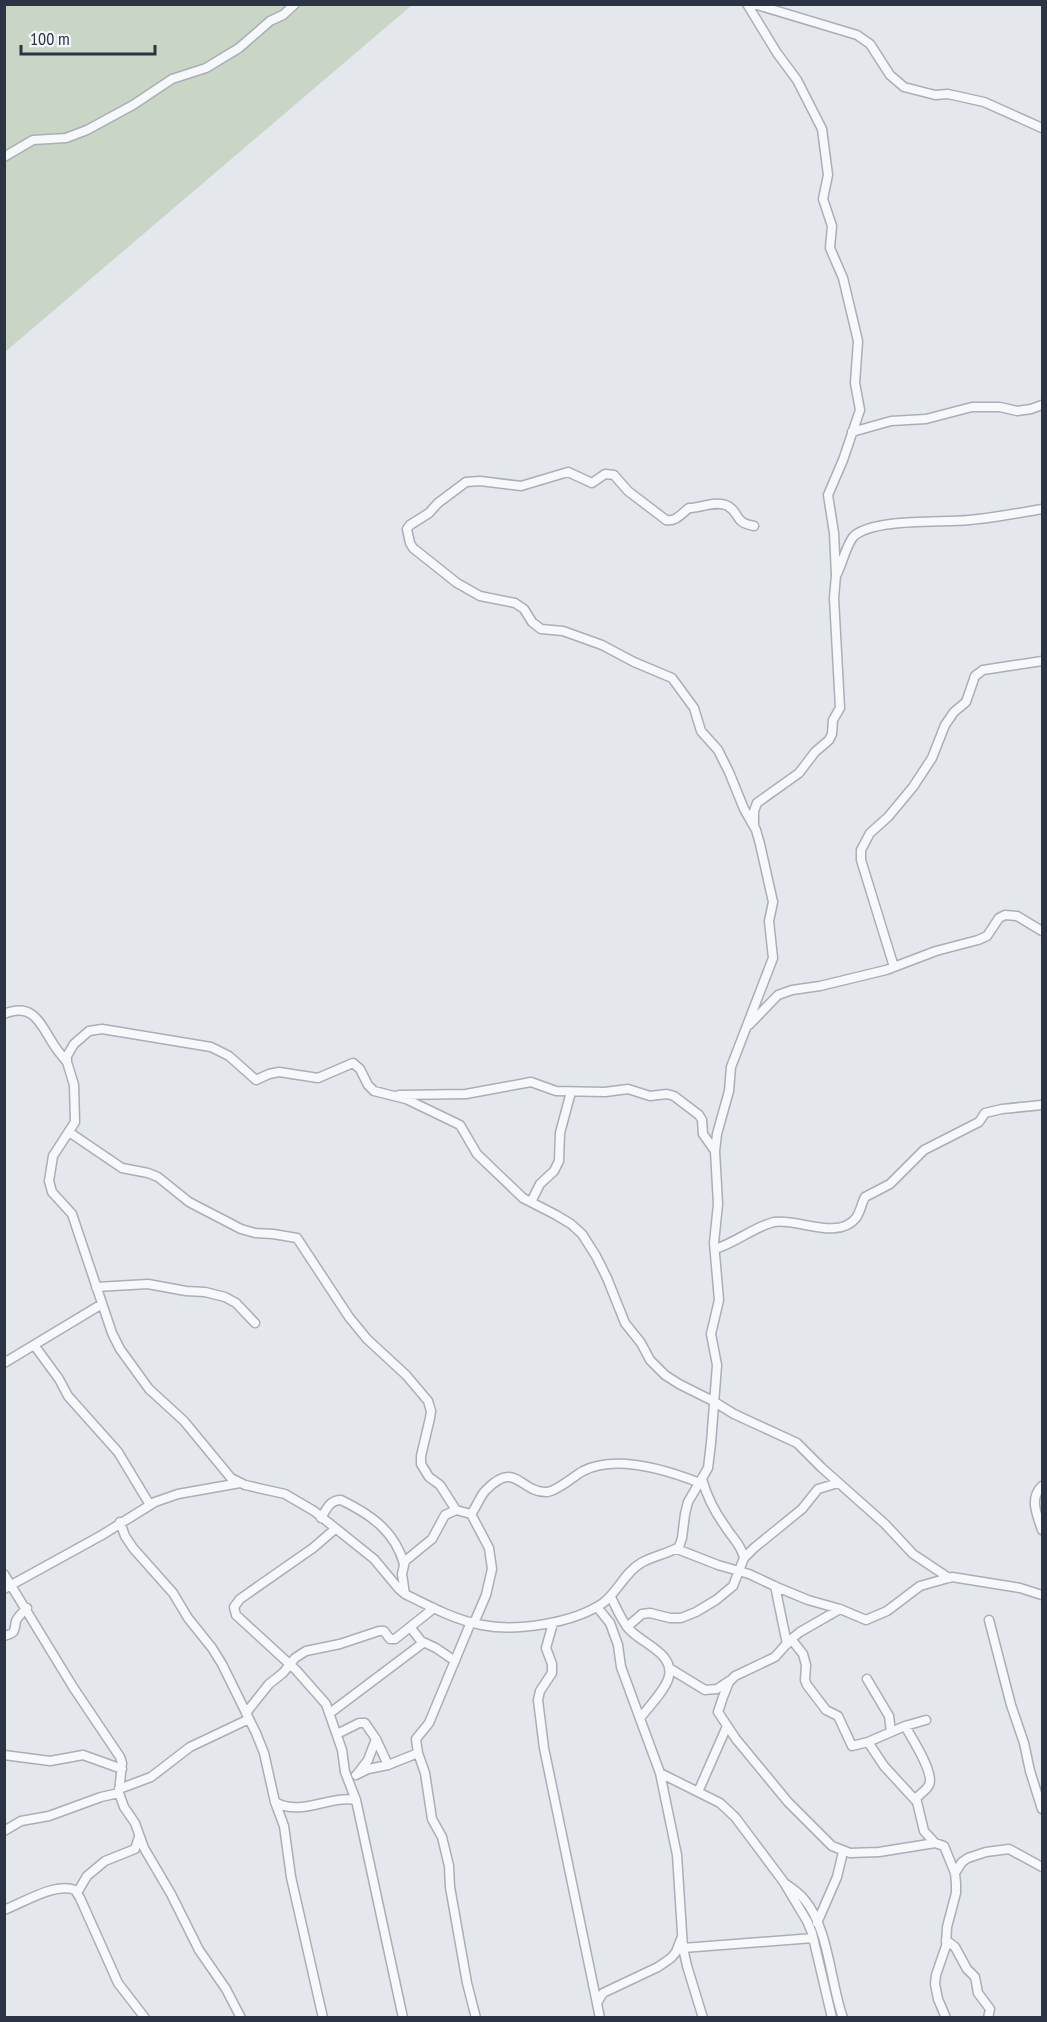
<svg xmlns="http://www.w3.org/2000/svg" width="1047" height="2022" font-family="'PT Sans Narrow',sans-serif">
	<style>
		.green { fill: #c9d6c5 }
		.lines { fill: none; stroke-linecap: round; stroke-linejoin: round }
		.street-casing { stroke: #a9aeb7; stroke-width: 11 }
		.street { stroke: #f7f8fa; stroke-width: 8 }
	</style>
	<rect width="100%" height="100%" fill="#e4e7ec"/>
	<path class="green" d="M5 5H412L5 352Z"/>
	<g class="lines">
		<defs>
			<path id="street" d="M747 4 777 53 797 80 822 129 828 175 823 199 832 226 830 248 843 278 858 341 855 383 860 410 843 460 828 495 834 533 836 575 834 598 840 708 833 720 832 734 829 740 815 752 799 773 757 803 754 811V826
				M754 4 857 35 870 44 890 75 904 87 935 95 948 94 984 102 1042 128
				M4 157 33 140 66 138 87 130 133 105 172 79 206 68 239 48 270 21 283 15 295 4
				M852 432 891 421 926 419 972 407H1000L1017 411 1031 409 1042 405
				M754 526C733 522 741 514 728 506 717 500 700 508 689 508 682 513 676 522 666 520L628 491 614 475 605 474 592 483 568 472 521 486 480 481 466 482 438 503 429 513 410 525 407 529 410 543 413 548 457 583 480 596 515 603 524 609 532 622 541 629 563 631 602 645 634 662 672 678 694 708 701 731 718 750 729 772 744 809 756 830 760 844 773 902 769 921 773 958 731 1067 729 1091 717 1134 715 1151 718 1204 714 1243 719 1300 711 1334 717 1365 711 1443 708 1468 688 1502 685 1514 682 1538 679 1547C667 1554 653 1556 641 1563 624 1573 618 1592 603 1603 574 1623 516 1632 482 1625 455 1620 429 1606 405 1594L399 1589 374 1559 314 1511 285 1494 245 1485 231 1478 184 1421 149 1389 120 1349 112 1333 72 1214 52 1192 49 1181 53 1156 75 1122 74 1085 67 1062V1056L74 1044 89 1031 102 1029 211 1047 229 1056 256 1080 269 1074 279 1072 318 1078 353 1063 360 1069 368 1085 374 1091 406 1099 460 1125 477 1154 523 1198 556 1215 571 1224 582 1234 596 1256 607 1278 625 1323 641 1343 650 1360 665 1375 679 1384 713 1401 734 1414 797 1443 822 1468 885 1524 913 1554 949 1578
				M837 574C842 564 847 543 854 536 874 518 942 523 969 520 993 518 1018 513 1042 509
				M894 967 861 860V850L870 833 888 817 913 787 932 758 945 725 954 712 966 702 975 676 983 670 1042 661
				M4 1014C33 1002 40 1023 52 1042 56 1049 62 1056 67 1062
				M749 1025 778 995 792 990 820 986 886 970 936 951 978 940 987 936 999 918 1005 915 1017 916 1042 931
				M399 1095 466 1094 531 1082 556 1091 605 1092 628 1089 650 1096 667 1094 674 1096 699 1115 702 1120 703 1134 715 1151
				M69 1132 122 1168 148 1173 158 1177 189 1202 241 1229 255 1233 273 1234 297 1238 349 1317 367 1339 406 1375 428 1401 431 1411 430 1418 421 1456V1464L429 1477 440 1485 456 1510
				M531 1202 540 1184 554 1171 559 1161 560 1133 571 1092
				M715 1249C735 1243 756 1226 774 1222 798 1218 837 1241 856 1218 861 1211 861 1204 865 1197L890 1184 924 1150 979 1122 985 1113 1002 1109 1042 1105
				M96 1287 148 1284 186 1291 205 1292 225 1297 236 1303 255 1323
				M34 1345 59 1379 68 1396 118 1452 150 1505
				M4 1363 102 1304
				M702 1479C707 1497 714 1511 725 1526 732 1538 741 1544 744 1558
				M1042 1486C1029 1498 1037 1515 1042 1530
				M471 1514 489 1548 492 1569 486 1595 474 1623
				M321 1518C327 1508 330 1500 341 1500 370 1514 395 1531 404 1564
				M120 1522 125 1536 133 1548 173 1593 188 1618 212 1648 222 1664 256 1733 264 1753 275 1802 284 1826 291 1877 323 2018
				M335 1529 313 1548 240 1599 234 1607 236 1615 296 1670 326 1704 342 1750 345 1772 356 1800 403 2018
				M677 1549 718 1565 749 1574 779 1588 808 1600 840 1609 866 1620 887 1611 920 1586 952 1577 1020 1588 1042 1595
				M4 1574 73 1687 120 1757 122 1763 119 1793 124 1807 135 1823 144 1848 171 1894 199 1950 226 1989 241 2018
				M775 1586 787 1644
				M4 1589 102 1535 155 1502 178 1494 240 1483
				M405 1594 402 1574 405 1561 432 1539 445 1515 456 1510 471 1514C477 1507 479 1497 486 1490 516 1459 520 1493 547 1492 557 1491 574 1476 583 1471 616 1454 667 1470 700 1483
				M611 1597C616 1607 621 1620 629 1629 641 1643 674 1653 669 1676 667 1688 648 1708 640 1718
				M597 1607 610 1623 618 1645 621 1667 660 1773 677 1855 683 1948 687 1966 703 2018
				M840 1609 800 1632 790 1640 775 1657 735 1676 729 1682 723 1697 718 1712 736 1739 788 1802 832 1846 850 1853 879 1852 935 1843 944 1846 955 1873 956 1884V1893L947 1927 946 1946 936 1975 935 1984 938 1999 946 2018
				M989 1620 1011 1705 1024 1743 1030 1771 1042 1809
				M471 1622 429 1723 416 1739 418 1753 425 1773 432 1819 442 1837 449 1866 450 1887 467 1983 476 2018
				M553 1623 546 1648 552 1664V1673L540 1691 538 1700 544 1748 600 2018
				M410 1627 421 1641 436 1648 455 1661
				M627 1627 642 1614 650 1613 670 1618H681L696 1612 716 1600 733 1586 744 1558 754 1548 802 1509 818 1489 838 1483
				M4 1636C16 1633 14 1631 16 1621 18 1616 23 1612 27 1608
				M791 1639 803 1654 806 1665 805 1680 807 1685 826 1710 838 1716 852 1746 868 1742 905 1726 926 1720
				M669 1668 705 1690 717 1689 729 1681
				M867 1679 889 1716 891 1732
				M246 1713 269 1684 283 1673 295 1658 306 1651 340 1644 379 1631H384L390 1639H395L434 1608
				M330 1713 423 1643
				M905 1726C911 1737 935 1773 929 1785 926 1791 919 1794 915 1800
				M337 1734 359 1723H365L376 1739 388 1765
				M868 1742 884 1766 917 1802 924 1831 935 1843
				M4 1755 50 1761 83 1755 122 1769
				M358 1773 368 1760 376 1739
				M660 1773 720 1803 735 1817 783 1881 807 1921 812 1933 832 2018
				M356 1775 368 1769 388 1765 418 1753
				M119 1789 151 1777 190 1747 249 1719
				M698 1792 727 1726
				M275 1802C301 1817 329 1795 356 1800
				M4 1831 21 1821 49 1816 101 1797 119 1793
				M955 1873 962 1862 968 1858 986 1852 1009 1849 1042 1867
				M786 1884C792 1888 799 1893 804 1899 829 1928 830 1982 843 2018
				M77 1893 87 1876 105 1861 135 1849 139 1837
				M4 1910C23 1903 55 1882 75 1890L80 1898 118 1983 145 2018
				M817 1923 837 1877 843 1852
				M946 1940 955 1947 967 1969 975 1977 978 1993 990 2009 988 2018
				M683 1948 813 1938
				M597 2003 603 1993 658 1967 671 1958 676 1952 681 1939"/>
		</defs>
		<use href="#street" class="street-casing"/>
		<use href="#street" class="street"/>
	</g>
	<rect width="1047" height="2022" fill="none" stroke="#2b3445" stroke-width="12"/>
	<path d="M21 45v9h134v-9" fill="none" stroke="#2b3445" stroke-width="3"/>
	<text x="30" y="45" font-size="18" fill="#2b3445" stroke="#f4f6f9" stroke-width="4.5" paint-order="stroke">100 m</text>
</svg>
